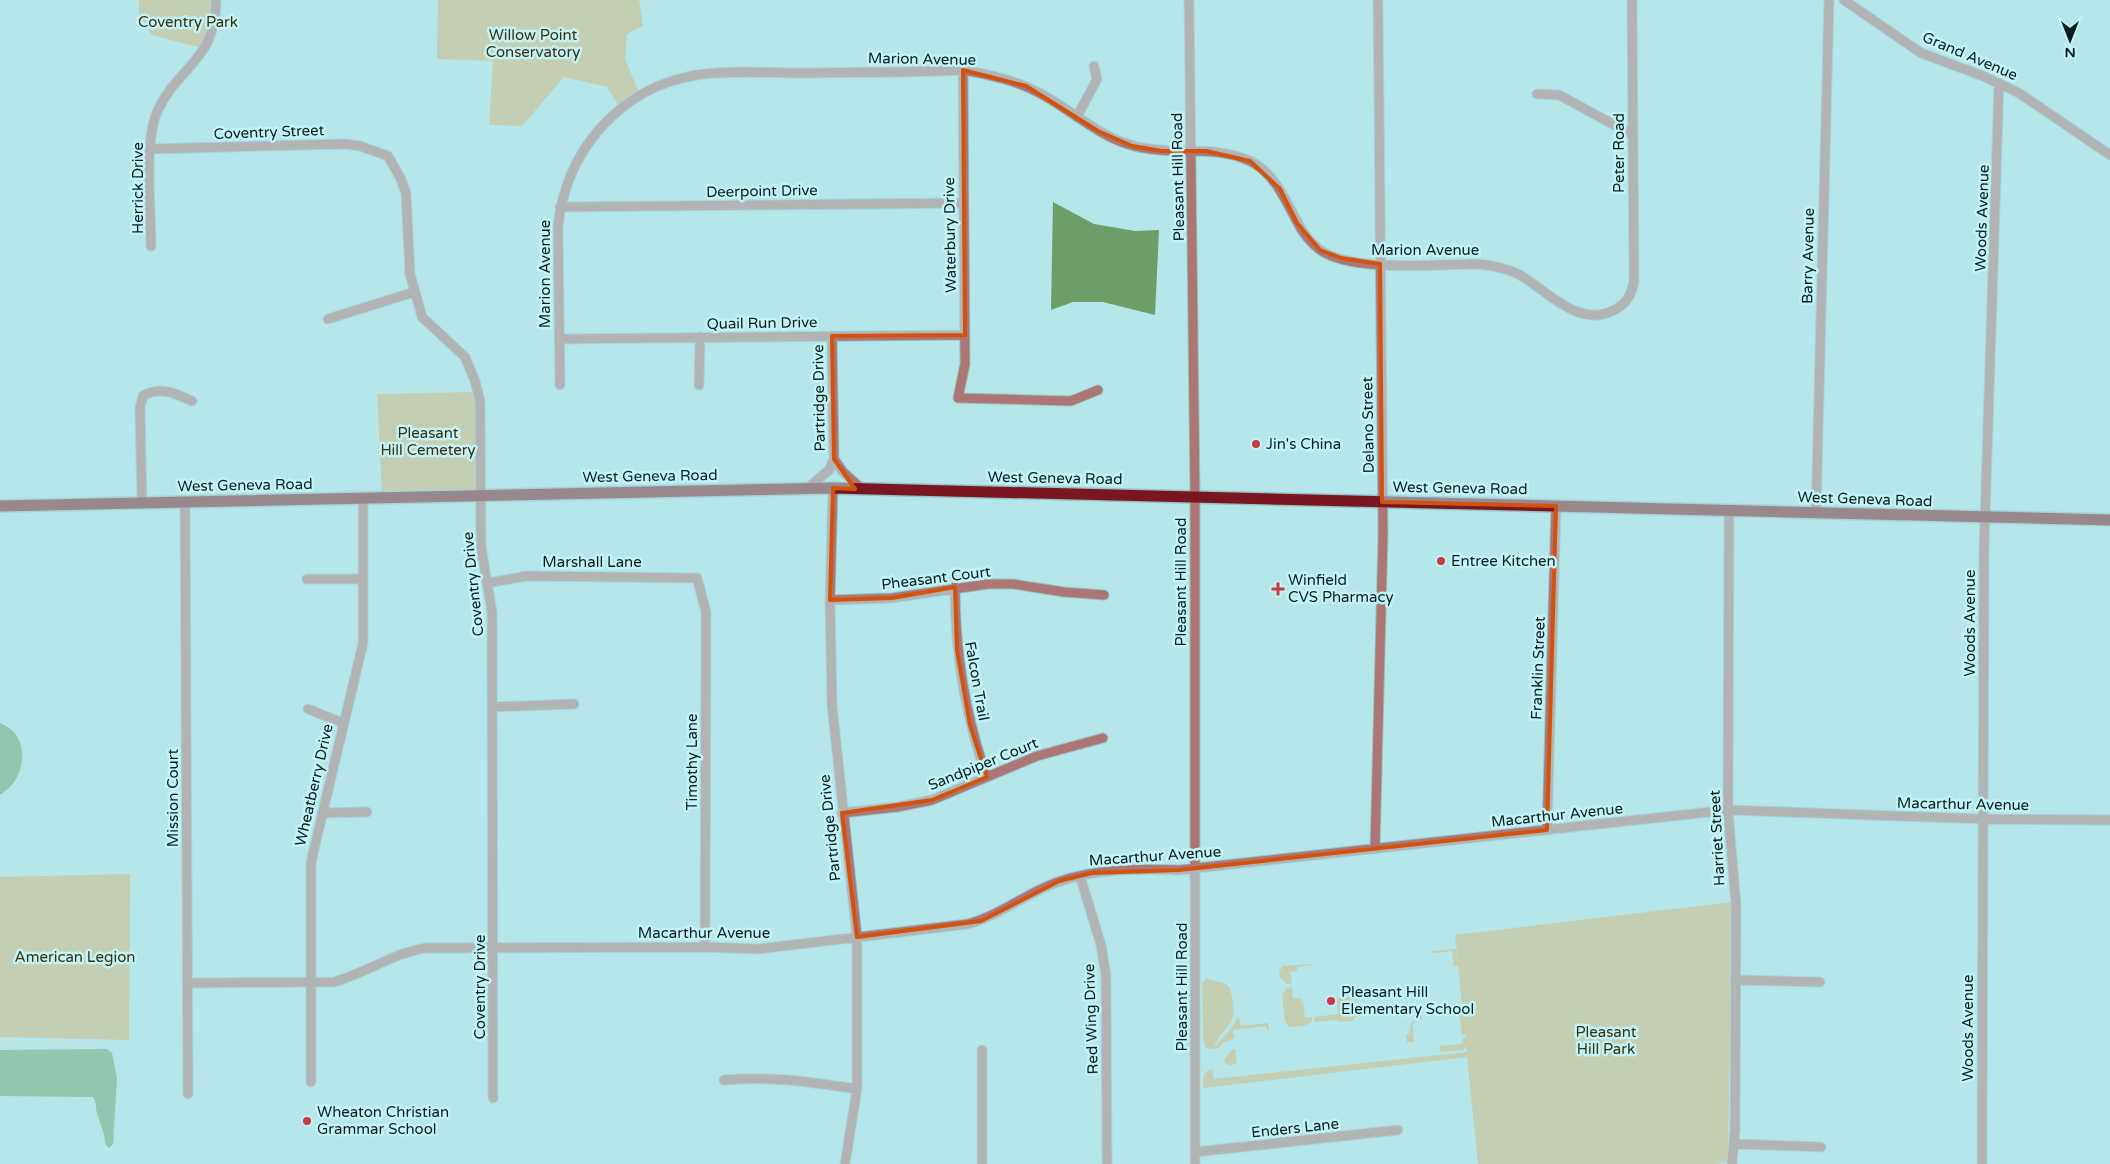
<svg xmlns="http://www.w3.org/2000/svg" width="2110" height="1164" font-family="'Varela Round',sans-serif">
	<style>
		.green { fill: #d7b270 }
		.water { fill: #6d9e67 }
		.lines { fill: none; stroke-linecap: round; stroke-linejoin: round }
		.minor-casing { stroke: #96c2c5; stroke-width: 11 }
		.major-casing { stroke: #96c2c5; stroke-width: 14 }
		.minor { stroke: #ad7573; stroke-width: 9 }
		.major { stroke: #791620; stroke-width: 11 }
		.marked { fill: none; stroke: #d2530e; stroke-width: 4; stroke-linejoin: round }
		.poi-dot { fill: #c93943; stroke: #c2f4f7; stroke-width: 2 }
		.labels { text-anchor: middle; stroke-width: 5; stroke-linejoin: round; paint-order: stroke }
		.park-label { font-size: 15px; fill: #3d2e0f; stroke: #c2f4f7 }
		.street-label { font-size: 15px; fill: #0a1d1e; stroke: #c2f4f7 }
		.poi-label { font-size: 15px; fill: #0a1d1e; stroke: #c2f4f7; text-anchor: start }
	</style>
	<rect width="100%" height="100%" fill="#b5e6ea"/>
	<path class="green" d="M139 0H214L205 49 152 35 139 15Z
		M438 0H639L643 26 627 34 625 59 639 92 618 105 607 87 564 77 522 126 489 125 493 61 437 59Z
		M475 392 477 490 382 492 377 394Z
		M130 874 129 1040 0 1037V877Z
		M1732 902 1728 1162 1714 1164H1478L1467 1057 1203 1088V1077L1207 1071 1212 1069 1214 1079 1467 1052 1466 1045 1464 1050 1440 1052V1046L1462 1044V1039L1466 1038 1465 1035H1462L1458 1006 1462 1005 1458 966H1454L1452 951 1432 953V951L1454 949 1456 950 1458 965 1455 935Z
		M1311 964V965L1297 967V971L1290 972 1292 983 1287 984 1280 978 1279 972 1283 966Z
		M1205 978 1226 984 1230 988C1239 1026 1230 1018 1214 1046H1216C1222 1038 1234 1027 1237 1018H1239L1241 1026 1268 1023 1269 1034 1266 1026 1233 1030 1234 1038 1223 1043 1219 1048 1211 1049 1205 1047 1203 1039 1202 983 1205 981Z
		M1292 987 1293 998H1301V1002H1303L1305 1018 1312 1017V1022L1303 1026 1289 1027 1285 1021 1282 995 1287 988Z
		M1355 996 1358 1014 1352 1021 1342 1022 1335 1020 1315 1022 1314 1017 1338 1014 1337 998Z
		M1418 1015H1422V1019L1415 1020 1413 1025 1414 1042H1407L1406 1035 1409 1034 1411 1023Z
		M1233 1049H1235L1237 1064 1230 1065 1225 1063 1224 1060Z"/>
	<path class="water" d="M1053 202 1094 224 1135 231 1159 230 1155 315 1103 302H1073L1051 310Z
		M0 723C25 732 28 761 14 782 11 787 5 791 0 795Z
		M107 1049 112 1053 117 1079 113 1144 109 1148 105 1144C105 1131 100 1125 97 1113 95 1107 97 1102 93 1097L0 1096V1050Z"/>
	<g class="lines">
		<defs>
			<path id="minor" d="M1189 0 1195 496V1164
				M1844 0 1921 53 1983 76 2019 93 2110 155
				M963 70 965 364 958 398 1071 401 1098 390
				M1537 94 1559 95 1633 135
				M1077 117 1097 79 1094 66
				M150 149 345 144 360 146 388 156 401 179 406 193 410 274 422 317 465 357 475 381 480 401 481 547 492 612 493 1098
				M560 207 964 203
				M151 246C151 212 144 141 157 112 177 66 216 62 216 0
				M328 319 414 292
				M559 339 965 335
				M560 385 558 228C564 152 620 87 697 75 730 70 766 73 799 73 854 72 908 73 963 70 992 75 1019 81 1045 96 1075 113 1100 137 1134 146 1172 156 1213 144 1250 161 1275 173 1285 200 1298 223 1303 233 1310 242 1319 249 1350 273 1437 264 1476 264 1491 265 1506 268 1520 275 1549 292 1580 330 1616 309 1627 303 1631 295 1634 282L1632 0
				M699 385 700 337
				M834 459 843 472 862 489
				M833 488 830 600 832 705 857 937V1089L845 1164
				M807 489 829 470 834 459 832 336
				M185 502 188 1094
				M142 503 140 408 143 396C160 386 175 393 192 401
				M1729 510 1728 810 1736 905 1735 1129 1732 1164
				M1816 513 1829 0
				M307 579H363
				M488 583 527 576 697 578 706 612 705 947
				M955 587C955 652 965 716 987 777
				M830 600 892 598 988 584H1013L1064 592 1104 595
				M493 707 574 704
				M308 709 343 723
				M322 813 367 812
				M842 813 897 807 932 800 1037 756 1103 738
				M1547 830 1556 506
				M1375 849 1383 534 1378 0
				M1080 876 1101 945 1106 976 1107 1164
				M1735 980 1820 982
				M188 983 334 982C366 973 393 953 426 948L705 947 758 949 968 924C1001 915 1026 893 1058 882 1097 868 1138 869 1179 870L1728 810 1983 819 2110 820
				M982 1050V1164
				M724 1080C773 1076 809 1082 857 1089
				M311 1082V862L363 643V497
				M1734 1144 1821 1147
				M1195 1152 1398 1130
				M1982 1164 1984 549 1999 83"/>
			<path id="major" d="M0 506 833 488 2110 520"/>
		</defs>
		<use href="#minor" class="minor-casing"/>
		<use href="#major" class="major-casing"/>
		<use href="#minor" class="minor"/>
		<use href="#major" class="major"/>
	</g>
	<path d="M0 0H2110V1164H0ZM963 70 1026 86 1098 131 1132 146 1162 151H1206L1250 161 1280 189 1297 223 1320 250 1341 258 1380 264 1382 502 1556 506 1547 830 1179 870 1092 873 1059 881 981 921 857 937 842 813 932 800 987 777 970 725 957 650 955 587 892 598 830 600 833 488 855 489 834 459 832 336 965 335Z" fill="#b5e6ea" fill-opacity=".55" fill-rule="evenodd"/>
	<path class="marked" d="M963 70 1026 86 1098 131 1132 146 1162 151H1206L1250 161 1280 189 1297 223 1320 250 1341 258 1380 264 1382 502 1556 506 1547 830 1179 870 1092 873 1059 881 981 921 857 937 842 813 932 800 987 777 970 725 957 650 955 587 892 598 830 600 833 488 855 489 834 459 832 336 965 335Z"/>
	<g class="poi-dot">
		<circle cx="1256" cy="444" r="5"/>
		<circle cx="1441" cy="561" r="5"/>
		<path d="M1275.5 581.5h5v5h5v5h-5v5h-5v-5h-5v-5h5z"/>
		<circle cx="1331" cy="1001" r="5"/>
		<circle cx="307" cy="1121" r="5"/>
	</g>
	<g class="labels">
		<g class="park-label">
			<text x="188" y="27">Coventry Park</text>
			<text x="533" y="40">Willow Point<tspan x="533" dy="17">Conservatory</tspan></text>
			<text x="428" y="438">Pleasant<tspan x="428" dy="17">Hill Cemetery</tspan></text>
			<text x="75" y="962">American Legion</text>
			<text x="1606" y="1037">Pleasant<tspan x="1606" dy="17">Hill Park</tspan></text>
		</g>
		<g class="street-label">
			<text transform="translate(1970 56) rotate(23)" y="5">Grand Avenue</text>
			<text transform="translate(922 59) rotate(1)" y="5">Marion Avenue</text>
			<text transform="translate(269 132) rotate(-2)" y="5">Coventry Street</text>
			<text transform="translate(1619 153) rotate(-90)" y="5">Peter Road</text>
			<text transform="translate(1178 177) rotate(-91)" y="5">Pleasant Hill Road</text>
			<text transform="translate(138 188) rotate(-90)" y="5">Herrick Drive</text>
			<text transform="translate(762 191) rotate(-1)" y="5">Deerpoint Drive</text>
			<text transform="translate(1982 218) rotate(-88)" y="5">Woods Avenue</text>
			<text transform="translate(950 235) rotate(-91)" y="5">Waterbury Drive</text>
			<text x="1425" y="255">Marion Avenue</text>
			<text transform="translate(1808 256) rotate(-89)" y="5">Barry Avenue</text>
			<text transform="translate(545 274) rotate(-90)" y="5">Marion Avenue</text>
			<text transform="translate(762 323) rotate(-1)" y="5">Quail Run Drive</text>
			<text transform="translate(819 398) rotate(-91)" y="5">Partridge Drive</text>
			<text transform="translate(1368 425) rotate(-91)" y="5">Delano Street</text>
			<text transform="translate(650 476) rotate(-1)" y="5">West Geneva Road</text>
			<text transform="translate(1055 478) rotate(1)" y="5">West Geneva Road</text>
			<text transform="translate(245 485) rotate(-1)" y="5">West Geneva Road</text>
			<text transform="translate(1460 488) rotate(1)" y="5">West Geneva Road</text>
			<text transform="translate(1865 499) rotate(2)" y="5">West Geneva Road</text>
			<text x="592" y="567">Marshall Lane</text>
			<text transform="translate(936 578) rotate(-7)" y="5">Pheasant Court</text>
			<text transform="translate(1181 582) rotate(-90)" y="5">Pleasant Hill Road</text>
			<text transform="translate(473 584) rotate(-96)" y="5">Coventry Drive</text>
			<text transform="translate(1970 623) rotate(-90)" y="5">Woods Avenue</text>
			<text transform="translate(1538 668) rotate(-88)" y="5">Franklin Street</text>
			<text transform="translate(977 681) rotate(80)" y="5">Falcon Trail</text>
			<text transform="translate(692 762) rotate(-90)" y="5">Timothy Lane</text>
			<text transform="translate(983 764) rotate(-22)" y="5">Sandpiper Court</text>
			<text transform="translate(314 785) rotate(-77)" y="5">Wheatberry Drive</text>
			<text transform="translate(173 798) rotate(-90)" y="5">Mission Court</text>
			<text transform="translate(1963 804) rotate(1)" y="5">Macarthur Avenue</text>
			<text transform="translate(1557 815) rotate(-6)" y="5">Macarthur Avenue</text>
			<text transform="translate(830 828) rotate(-96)" y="5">Partridge Drive</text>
			<text transform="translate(1717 838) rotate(-93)" y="5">Harriet Street</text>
			<text transform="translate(1155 856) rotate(-4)" y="5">Macarthur Avenue</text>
			<text x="704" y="938">Macarthur Avenue</text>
			<text transform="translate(480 987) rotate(-90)" y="5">Coventry Drive</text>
			<text transform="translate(1182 987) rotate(-90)" y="5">Pleasant Hill Road</text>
			<text transform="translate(1091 1019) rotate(-92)" y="5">Red Wing Drive</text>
			<text transform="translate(1968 1028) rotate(-90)" y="5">Woods Avenue</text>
			<text transform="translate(1295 1128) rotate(-6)" y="5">Enders Lane</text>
		</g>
		<g class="poi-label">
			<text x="1266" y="449">Jin's China</text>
			<text x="1451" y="566">Entree Kitchen</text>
			<text x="1288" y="585">Winfield<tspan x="1288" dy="17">CVS Pharmacy</tspan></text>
			<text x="1341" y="997">Pleasant Hill<tspan x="1341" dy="17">Elementary School</tspan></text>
			<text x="317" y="1117">Wheaton Christian<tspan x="317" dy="17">Grammar School</tspan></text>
		</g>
	</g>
	<g transform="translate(2070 40) rotate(180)" stroke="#c2f4f7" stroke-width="4" paint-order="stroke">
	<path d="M0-4L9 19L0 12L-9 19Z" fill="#0a1d1e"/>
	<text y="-8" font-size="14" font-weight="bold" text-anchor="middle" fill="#0a1d1e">N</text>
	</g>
</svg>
